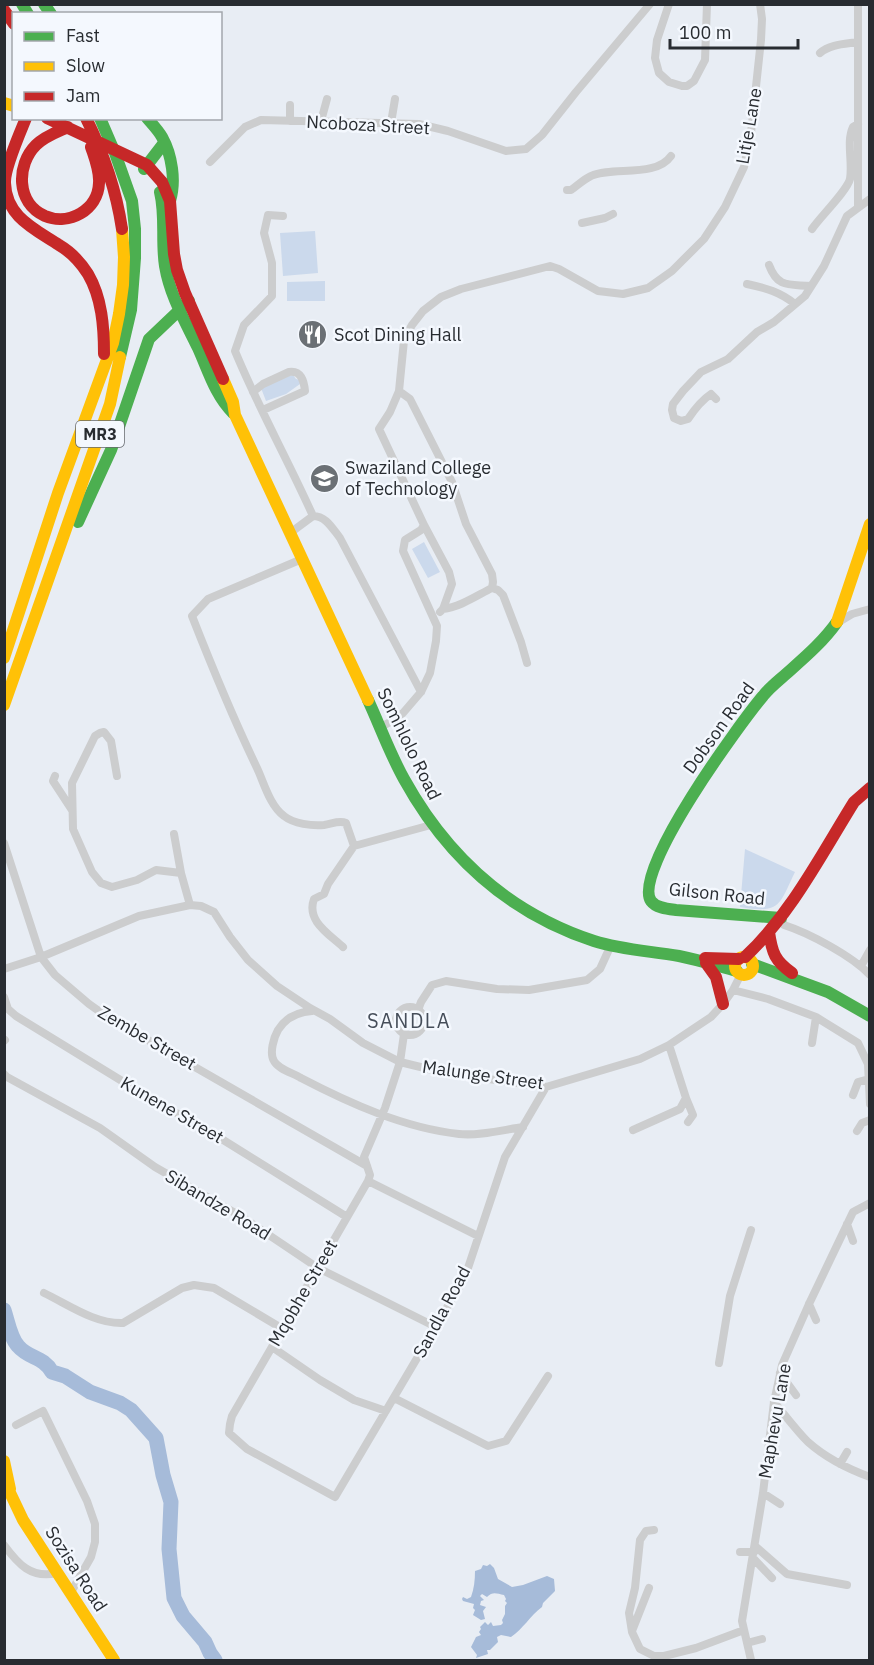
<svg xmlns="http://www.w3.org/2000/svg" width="874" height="1665" font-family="'IBM Plex Sans',sans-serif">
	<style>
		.green { fill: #cbd9ec }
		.water { fill: #a6bbd9 }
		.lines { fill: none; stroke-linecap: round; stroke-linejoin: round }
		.river { stroke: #a6bbd9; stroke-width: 15 }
		.street { stroke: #cccdce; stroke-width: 8 }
		.fast { stroke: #4caf50; stroke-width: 12 }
		.slow { stroke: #ffc107; stroke-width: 12 }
		.jam { stroke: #c62828; stroke-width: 12 }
		.labels { text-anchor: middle; stroke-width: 5; stroke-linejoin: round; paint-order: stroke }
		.shield { fill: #f4f8fe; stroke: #65696e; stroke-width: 1.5 }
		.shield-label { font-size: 16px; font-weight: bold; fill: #282c31 }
		.street-label { font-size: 18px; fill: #282c31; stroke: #f4f8fe }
		.poi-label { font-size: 18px; fill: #282c31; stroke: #f4f8fe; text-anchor: start }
		.neighbourhood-label { font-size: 20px; letter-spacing: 1.5px; fill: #464e5a; stroke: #f4f8fe }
	</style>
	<rect width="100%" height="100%" fill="#e8edf4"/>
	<path class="green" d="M315 231 318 273 283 276 280 233Z
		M325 281V301H287V282Z
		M293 375 296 379 300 380V384L286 394 266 401 261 388 289 376Z
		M424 542 440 572 428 578 412 549Z
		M745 849 795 872C779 905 781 914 740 907Z"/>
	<path class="water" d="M490 1564 494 1568 498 1579 512 1587 523 1585 547 1576 554 1579 555 1591 543 1603 542 1607C530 1616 523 1629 511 1637L501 1635 497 1637 498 1642 490 1650H487L488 1654 476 1658 477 1655 471 1647 476 1637 481 1635 479 1632 481 1629 480 1627 485 1622 488 1625 491 1622 493 1626 501 1625 503 1623 502 1620 505 1614V1606L507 1603 505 1601 506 1599 504 1595C497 1594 493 1591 487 1597L482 1594 480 1596 484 1600 481 1601 480 1605 486 1607 483 1611 485 1619 481 1620 473 1615 475 1610 473 1608 474 1604 463 1601 462 1599 463 1597 467 1599 471 1597C474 1589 475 1580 475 1571L481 1569 483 1565 487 1566Z"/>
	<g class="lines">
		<path class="river" d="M4 1310C8 1322 10 1337 18 1346 29 1359 43 1356 52 1372L65 1376 90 1392 120 1403 131 1410 156 1438 163 1475 171 1502 169 1549 174 1598 183 1616 205 1642 210 1653 215 1660"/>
		<path class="street" d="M669 4 657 40 655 58 659 73 669 82 682 86H687L694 81 705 60 707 4
			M858 4V206
			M820 53C830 44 846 44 858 42
			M290 105V121
			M321 121 327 99
			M391 123 395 99
			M210 162 245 127 261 120 419 124 448 131 506 151 526 149 542 135 576 92 650 4
			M567 190H571C577 186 584 179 591 176 612 166 656 178 671 156
			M283 216 268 215 264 233 272 263V296L244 325 235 351C258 407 288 460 313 516
			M582 223 605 218 613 214
			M812 229C820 217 847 191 850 179 853 162 846 142 853 127L858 124
			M769 265C778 289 790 284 811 286
			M747 284C766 288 780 292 795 304
			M399 391 410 399 452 482 466 524 492 574 493 582 492 588C476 596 460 607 443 609
			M253 392 263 384 289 372C301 370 304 381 305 391L263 410
			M716 399 711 394C702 400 694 410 688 419L681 421 674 418 672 410 673 404 683 391 701 372 728 359 757 332 774 322 805 296 824 266 847 216 870 199
			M424 525 449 572 452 584 443 609 440 612
			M290 533 313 516C326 516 332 528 340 538L421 692
			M302 559 208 599 192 616C212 667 233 718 257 768 264 783 270 806 284 816 294 824 312 826 324 825 332 824 339 820 346 823L354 846 431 825
			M492 588 498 590 503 595 521 642 527 663
			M837 623 852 614 870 609
			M379 728 392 721 403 713 421 692 430 673 436 641 437 626 403 551 405 540 421 530 424 525 379 429 390 412 399 391 404 340 412 325 423 311 441 297 461 289 550 266 559 269 598 291 623 294 648 288 672 271 704 239 725 207 744 167 751 133 761 40 762 19 760 4
			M55 776 53 781 72 810
			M117 776 111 741 104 732 100 733 95 736 72 783 73 829 92 872 101 883 112 887 137 880 156 870 181 873
			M174 834 181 873 190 905
			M4 843 41 957 55 975 89 1004 106 1016 367 1166
			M781 918 784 925C809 933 852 956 870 975
			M343 947C329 934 306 921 314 899L324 894 328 884 354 846
			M861 966 870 950
			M4 969 41 957 139 916 190 905 201 906 214 912 230 937 248 960 277 986 310 1008 330 1019 363 1043 400 1062 445 1073 546 1087 640 1059 669 1045 711 1017 723 1004 733 990 741 974
			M733 990 768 999 816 1017 858 1043 868 1064 870 1104
			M4 997 8 1009 16 1016 153 1100 212 1133 347 1217
			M396 1021a14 14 0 1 1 28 0a14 14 0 1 1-28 0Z
			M418 1010 421 1002 432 985 446 981 497 989 529 990 587 980 600 969 611 945
			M312 1011C298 1012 286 1017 278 1030 274 1037 269 1053 274 1061 278 1069 293 1073 301 1078 349 1103 404 1128 459 1134 480 1136 502 1130 523 1127
			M404 1034 400 1062 385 1108 364 1157 370 1175 368 1181 232 1416 230 1424 229 1433 247 1449 335 1497 465 1277 505 1157 546 1087
			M4 1041 5 1040
			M812 1043 816 1017
			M4 1074 7 1077 100 1128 155 1167 242 1217 318 1268 436 1327
			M853 1095 858 1082 869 1079
			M686 1098 693 1115 688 1122
			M633 1130 680 1109 686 1098 669 1045
			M857 1131 862 1123 870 1120
			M368 1181 478 1236
			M847 1224 853 1241
			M44 1293C69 1305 95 1324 123 1323L182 1288 194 1285 214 1288 283 1329
			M809 1304 816 1320
			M272 1347 320 1380 354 1400 386 1411
			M719 1363 730 1296 751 1230
			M780 1373 796 1395
			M394 1398 488 1446 506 1441 548 1376
			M774 1402C785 1415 796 1430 808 1442 826 1458 848 1469 870 1477
			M16 1425 43 1411 87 1501 95 1524V1542L91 1557 70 1594
			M840 1464 847 1452
			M763 1493 780 1504
			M654 1530 646 1531 640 1540 635 1588 629 1613 632 1632 640 1649 654 1656H664L696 1648 744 1630
			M4 1545C18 1564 31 1579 57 1573
			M755 1546 787 1574 847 1585
			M740 1552H754
			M753 1558 772 1578
			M632 1631 649 1588
			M747 1643 762 1639
			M751 1660 742 1621 763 1493 774 1402 782 1365 809 1304 853 1212 870 1203"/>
		<path class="fast" d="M22 4 28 14
			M44 4 51 14
			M100 118 115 153 132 201 135 229V258L131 310 120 357
			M147 118C152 124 158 130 162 137 172 155 176 181 170 201
			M144 169 164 143
			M160 192C166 217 161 241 165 266 170 296 185 321 198 348 208 370 215 395 233 413
			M78 522 111 450 149 339 189 301
			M368 700C380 726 390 754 404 779 447 857 509 913 594 941 622 950 651 951 679 956 699 960 718 966 737 971
			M781 918 676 910C668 909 656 908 651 901 631 872 741 722 763 696 769 688 778 681 786 674 804 658 823 642 837 622
			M752 964 828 992 870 1016"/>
		<path class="slow" d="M4 103 14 106
			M223 379 233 402 235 415 368 700
			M837 622 870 524
			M4 658 58 493 113 343 119 314 123 285 124 257 122 229
			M4 705 110 404 120 357
			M735 966a9 9 0 1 1 18 0a9 9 0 1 1-18 0Z
			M4 1461 10 1489
			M4 1480 23 1520 114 1660"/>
		<path class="jam" d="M4 10 14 24
			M26 118C20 133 4 169 5 183 6 217 35 229 59 245 71 252 81 263 88 274 102 298 104 327 104 354
			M47 118 147 165 162 182 170 201 174 254 177 270 185 293 223 379
			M86 118C104 154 116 189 122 229
			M68 127C57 132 45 136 36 145 16 165 16 203 45 216 69 226 98 210 99 183 100 171 95 159 91 147
			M769 932C772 953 775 961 792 973
			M745 957C791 914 821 855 854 802L870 788
			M705 958 739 959
			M706 963 716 977 723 1004"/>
	</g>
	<defs>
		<symbol id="restaurant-disc" viewBox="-11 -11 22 22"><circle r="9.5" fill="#6b7075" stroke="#f4f8fe"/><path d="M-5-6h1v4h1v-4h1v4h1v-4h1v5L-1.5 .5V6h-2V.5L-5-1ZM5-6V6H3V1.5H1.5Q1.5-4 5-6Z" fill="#fff"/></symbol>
		<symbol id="university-disc" viewBox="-11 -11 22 22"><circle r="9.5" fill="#6b7075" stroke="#f4f8fe"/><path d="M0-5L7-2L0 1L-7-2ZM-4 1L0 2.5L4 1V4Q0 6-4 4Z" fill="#fff"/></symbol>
	</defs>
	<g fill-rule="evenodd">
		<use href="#restaurant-disc" x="296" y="318" width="33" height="33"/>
		<use href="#university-disc" x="308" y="462" width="33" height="33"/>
	</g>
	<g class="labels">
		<rect class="shield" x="76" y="421" width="48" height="26" rx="4.5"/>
		<g class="shield-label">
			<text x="100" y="440">MR3</text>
		</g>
		<g class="street-label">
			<text transform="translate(368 125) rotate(3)" y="6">Ncoboza Street</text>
			<text transform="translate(749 126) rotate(-80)" y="6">Litje Lane</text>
			<text transform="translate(719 728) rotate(-54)" y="6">Dobson Road</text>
			<text transform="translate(409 744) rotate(64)" y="6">Somhlolo Road</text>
			<text transform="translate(717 894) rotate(6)" y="6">Gilson Road</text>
			<text transform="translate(147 1038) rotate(30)" y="6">Zembe Street</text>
			<text transform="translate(483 1075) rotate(8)" y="6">Malunge Street</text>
			<text transform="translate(172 1110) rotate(30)" y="6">Kunene Street</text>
			<text transform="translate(218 1205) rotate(31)" y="6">Sibandze Road</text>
			<text transform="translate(303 1293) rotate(-60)" y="6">Mqobhe Street</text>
			<text transform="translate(442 1312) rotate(-62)" y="6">Sandla Road</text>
			<text transform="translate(775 1421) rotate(-80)" y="6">Maphevu Lane</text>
			<text transform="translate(76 1569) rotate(57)" y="6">Sozisa Road</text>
		</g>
		<g class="poi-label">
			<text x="334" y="341">Scot Dining Hall</text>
			<text x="345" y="474">Swaziland College<tspan x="345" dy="21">of Technology</tspan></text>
		</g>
		<g class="neighbourhood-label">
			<text x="409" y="1028">SANDLA</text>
		</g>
	</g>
	<rect width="874" height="1665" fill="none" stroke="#282c31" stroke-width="12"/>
	<rect x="12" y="12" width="210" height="108" fill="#f4f8fe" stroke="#a2a6ac" stroke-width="1.5"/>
	<rect x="24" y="32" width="30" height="9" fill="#4caf50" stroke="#a2a6ac" stroke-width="1.5"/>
	<text x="66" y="42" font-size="18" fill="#282c31">Fast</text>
	<rect x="24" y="62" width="30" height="9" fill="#ffc107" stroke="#a2a6ac" stroke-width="1.5"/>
	<text x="66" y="72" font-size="18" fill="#282c31">Slow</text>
	<rect x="24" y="92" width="30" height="9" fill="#c62828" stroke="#a2a6ac" stroke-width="1.5"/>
	<text x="66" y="102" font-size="18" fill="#282c31">Jam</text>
	<path d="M670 39v9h128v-9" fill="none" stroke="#282c31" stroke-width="3"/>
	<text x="679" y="39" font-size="18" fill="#282c31" stroke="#f4f8fe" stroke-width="4.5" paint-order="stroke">100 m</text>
</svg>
